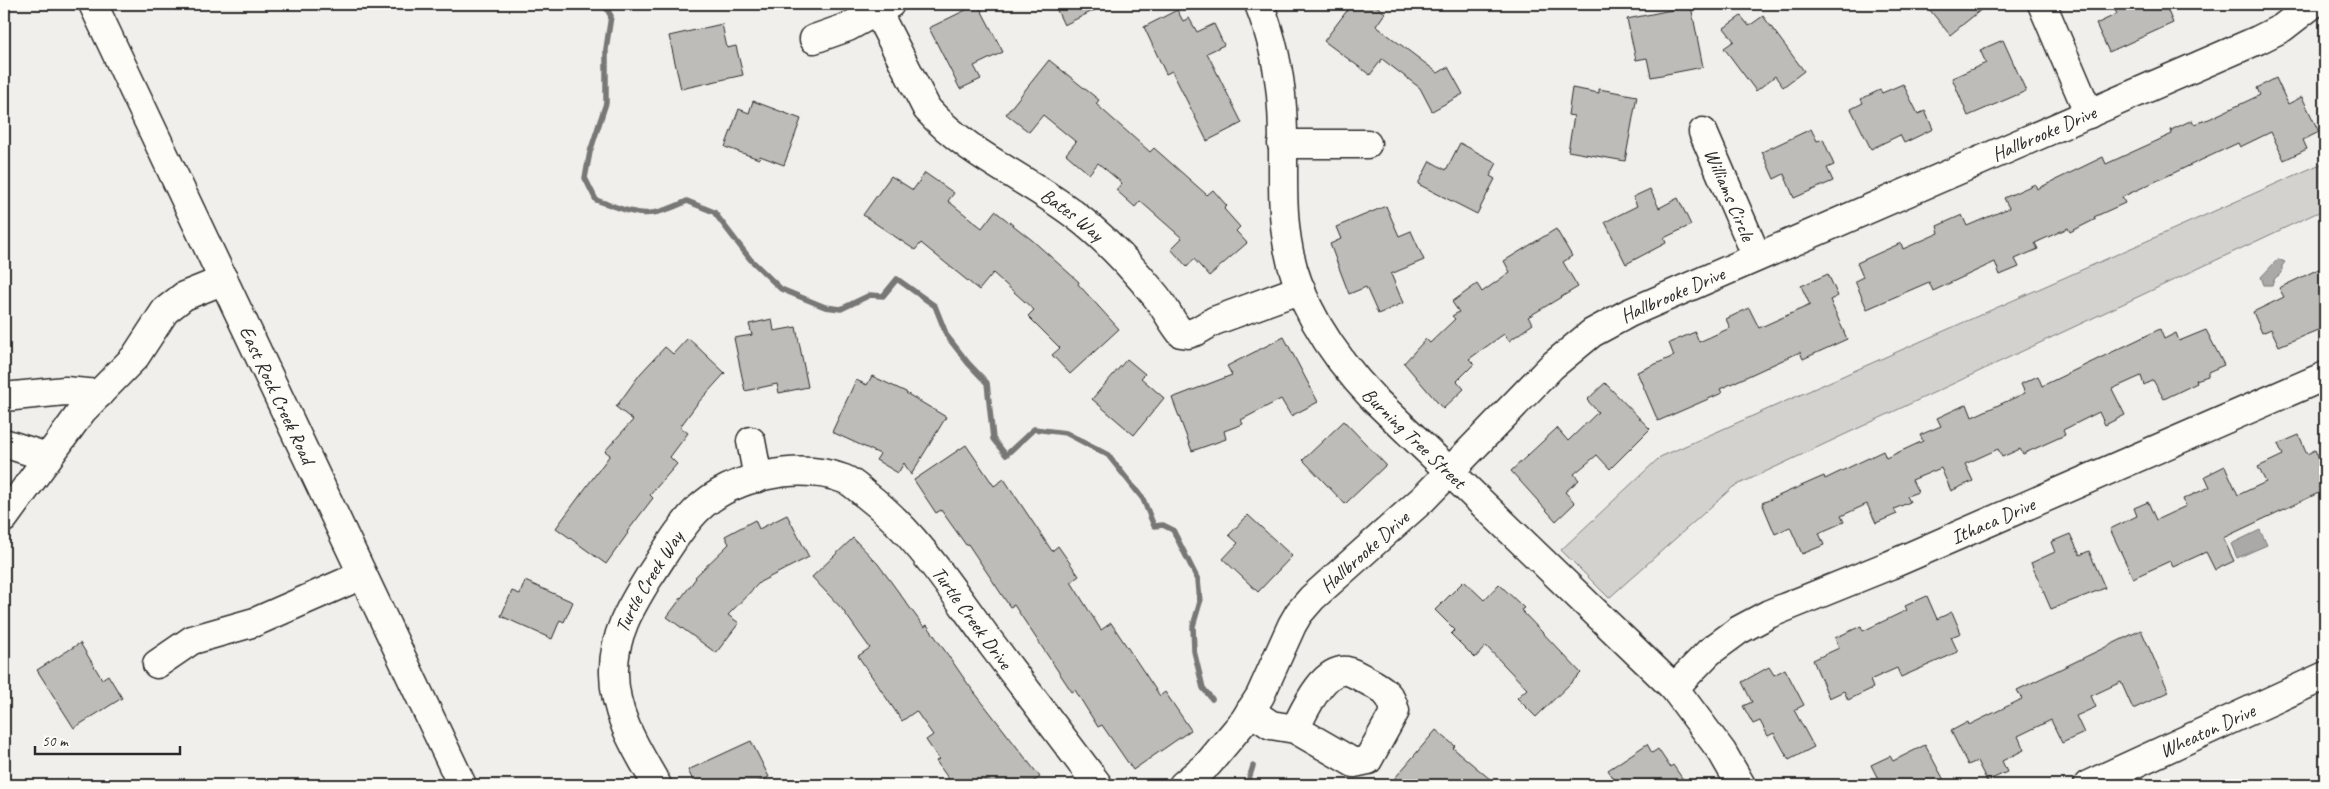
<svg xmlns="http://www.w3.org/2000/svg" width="2329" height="789" font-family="Caveat,sans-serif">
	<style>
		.green { fill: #d3d2cf; stroke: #7f7e7d }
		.water { fill: #aaa9a7; stroke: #777775 }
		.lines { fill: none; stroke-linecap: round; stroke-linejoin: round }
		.stream { stroke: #777775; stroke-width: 5.5 }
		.building { fill: #bdbcb8; stroke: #2b2b2b }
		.minor-casing { stroke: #2b2b2b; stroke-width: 31 }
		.minor { stroke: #fdfcf7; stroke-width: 28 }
		.labels { text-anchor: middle; stroke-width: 4; stroke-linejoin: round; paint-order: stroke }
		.street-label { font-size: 20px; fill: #2b2b2b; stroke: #fdfcf7 }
	</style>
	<rect width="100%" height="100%" fill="#f0efeb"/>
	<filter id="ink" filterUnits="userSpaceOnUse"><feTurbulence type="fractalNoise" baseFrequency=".02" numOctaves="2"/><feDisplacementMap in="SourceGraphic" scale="10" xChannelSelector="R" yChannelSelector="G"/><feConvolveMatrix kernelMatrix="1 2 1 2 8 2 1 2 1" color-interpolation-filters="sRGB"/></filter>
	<g filter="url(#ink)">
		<path class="green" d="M2325 162V209L1733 487 1609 598 1561 550 1660 457Z"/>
		<path class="water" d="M2278 259 2285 262 2282 266V273L2275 278 2272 285H2264L2261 277Z
			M2260 530 2267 545 2237 558 2231 544Z"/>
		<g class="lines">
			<path class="stream" d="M604 4 611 16 606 49V103L590 152 585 178 596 200C637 214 646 221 687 201L714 212 750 259 781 289 825 307 841 309 870 295 883 296 897 279 935 306 947 336 968 363 987 383 993 439 1006 455 1034 429 1066 433 1108 455 1143 499 1154 526 1163 525 1173 530 1198 580 1200 602 1193 626 1194 651 1203 688 1212 699
				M1247 785 1253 766"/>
		</g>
		<path class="building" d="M978 4 1003 52 974 66 981 79 960 89 929 28Z
			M1054 4H1107L1064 25Z
			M1352 4H1374L1385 13 1376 26 1438 73 1448 67 1463 94 1432 111 1420 88 1382 59 1370 75 1324 41Z
			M1925 4H1988L1950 35Z
			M2112 4H2165L2173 23 2109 52 2096 24 2117 14Z
			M1691 6 1703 67 1651 77 1647 58 1636 60 1627 19Z
			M1177 10 1183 21 1189 18 1197 32 1214 24 1224 45 1207 53 1242 123 1207 141 1172 71 1166 74 1144 27Z
			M1741 16 1749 26 1763 16 1804 71 1783 87 1775 76 1756 91 1724 48 1734 41 1724 28Z
			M722 24 727 48 736 46 743 75 681 89 669 36Z
			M2003 40 2026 91 1968 116 1952 78 1986 63 1980 50Z
			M1049 60 1099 100 1096 104 1150 152 1154 148 1207 195 1213 190 1227 206 1224 209 1240 227 1236 231 1247 243 1209 276 1194 259 1187 267 1171 249 1182 238 1140 201 1135 207 1116 190 1122 183 1098 163 1089 174 1066 154 1076 142 1043 115 1029 132 1006 114Z
			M2276 78 2288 104 2302 97 2319 132 2303 140 2307 149 2284 160 2271 132 2240 147 2238 143 2122 197 2125 203 2094 217 2096 219 2070 232 2068 228 2035 243 2038 249 2015 259 2019 267 2000 275 1995 262 1933 291 1929 282 1867 309 1855 281 1863 277 1857 263 1901 243 1903 249 1939 233 1937 226 1962 215 1967 226 2009 208 2004 198 2035 184 2037 189 2103 157 2106 164 2172 134 2171 130 2192 120 2194 124 2209 119 2260 95 2257 88Z
			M1903 84 1918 114 1925 111 1933 129 1904 143 1900 135 1871 149 1851 109 1863 103 1861 99 1880 90 1882 93Z
			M1572 88 1599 93V89L1637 96 1625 161 1568 151 1574 116 1568 115Z
			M753 101 801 119 784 165 760 156 759 159 725 147 739 109 749 113Z
			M1811 129 1817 141 1823 139 1834 165 1827 168 1833 181 1794 198 1784 174 1774 179 1762 152Z
			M1460 143 1497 163 1490 176 1495 179 1477 214 1418 184 1430 161 1446 170Z
			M925 173 954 193 948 201 982 228 995 211 1032 240 1079 282 1078 284 1119 329 1070 374 1052 355 1060 348 1028 316 1034 310 993 273 979 290 921 243 915 250 863 215 891 176 913 190Z
			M1650 189 1659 208 1678 198 1691 225 1664 238 1666 243 1626 264 1605 222 1637 206 1633 197Z
			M1386 206 1399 236 1411 231 1424 260 1391 274 1403 303 1378 314 1366 287 1349 294 1330 244 1341 239 1336 227Z
			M1556 229 1572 256 1563 262 1578 287 1528 317 1533 324 1509 341 1504 334 1469 359 1474 364 1457 381 1464 389 1443 409 1404 363 1426 339 1430 343 1455 319 1452 316 1459 312 1452 302 1477 284 1482 292 1510 272 1504 261Z
			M2325 266V327L2279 346 2271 329 2262 333 2253 312 2284 297 2279 288Z
			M1828 274 1838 296 1830 300 1847 339 1803 359 1800 352 1720 389 1722 393 1658 421 1637 372 1674 356 1669 343 1695 332 1699 342 1730 328 1726 319 1749 308 1759 328 1810 305 1801 286Z
			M772 319 774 331 796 327 808 387 779 393 777 384 745 391 734 338 752 335 749 324Z
			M2160 329 2164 339 2176 333 2179 341 2206 330 2224 365 2208 372V376L2196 380 2197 383 2164 399 2153 380 2144 385 2141 376 2112 389 2125 415 2105 425 2099 412 2063 430 2065 435 2023 454 2020 449 2002 457 1998 449 1965 464 1973 481 1951 491 1941 468 1912 480 1918 492 1907 496 1910 502 1894 509 1897 514 1876 523 1867 504 1841 516 1844 522 1819 533 1824 545 1802 554 1790 527 1775 534 1762 503 1824 476 1825 479 1883 451 1886 458 1923 441 1920 435 1941 426 1937 418 1967 404 1972 417 2025 393 2021 384 2038 376 2042 386Z
			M1284 337 1318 402 1291 416 1281 399 1241 420 1243 424 1224 431 1226 439 1192 451 1172 398 1232 375 1227 366Z
			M688 338 725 373 697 404 680 427 688 433 670 457 677 464 650 495 653 498 627 532 628 533 606 564 556 528 610 455 605 451 633 420 616 407 640 374 665 347 673 354Z
			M1127 359 1145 374 1141 378 1164 398 1134 435 1092 399Z
			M872 376 906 392V393L946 417 911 475 904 463 898 473 876 460 880 454 832 432 856 380 867 385Z
			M1605 383 1650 429 1610 469 1597 455 1574 474 1579 480 1565 492 1575 503 1556 521 1511 471 1557 428 1568 441 1598 412 1587 400Z
			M1344 421 1386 465 1345 504 1303 460Z
			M2299 435 2307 454 2315 450 2325 474V490L2223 538 2234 561 2215 570 2206 552 2173 567 2170 561 2133 578 2110 529 2137 516 2134 508 2148 502 2156 520 2186 506 2183 499 2210 487 2205 476 2225 466 2238 495 2266 482 2258 467 2283 455 2278 444Z
			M966 445 994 486 1004 479 1052 551 1058 546 1079 576 1071 582 1101 630 1111 623 1160 696 1165 692 1191 730 1133 770 1102 725 1098 727 1075 690 1072 692 1014 605 1010 607 968 544 966 545 941 510 936 513 914 480Z
			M787 515 809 557 760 582 728 615 739 623 716 653 667 617 696 578 695 577 729 544 725 536 755 520 759 529Z
			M1248 515 1292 556 1258 592 1223 559 1238 543 1229 535Z
			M2070 534 2080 555 2089 551 2105 588 2051 609 2031 563 2055 552 2051 542Z
			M853 538 878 564 924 627 927 625 968 684 1040 777 1029 785H953L936 761 939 759 926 740 933 735 916 711 902 721 858 656 870 648 842 609 812 577Z
			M525 581 573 602 564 622 560 620 552 639 501 616 512 591 520 594Z
			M1464 581 1484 600 1499 584 1524 608 1521 610 1581 673 1536 717 1517 698 1527 689 1486 646 1475 658 1451 634 1455 630 1435 610Z
			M1927 596 1937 619 1952 612 1961 633 1951 637 1958 652 1901 677 1897 668 1870 680 1873 688 1848 700 1844 691 1829 698 1813 660 1839 648 1835 638 1861 626 1863 631 1907 610 1905 606Z
			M2141 630 2169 692 2133 709 2121 682 2091 696 2096 707 2076 716 2084 733 2062 743 2051 720 2018 736 2024 750 2002 761 2007 772 1987 781 1977 761 1968 765 1951 731 1968 722 1969 725 2022 699 2017 690Z
			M80 643 102 679 108 675 122 698 74 728 37 670Z
			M1769 667 1774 675 1785 669 1804 705 1794 710 1814 747 1789 760 1774 733 1768 736 1760 721 1753 724 1743 706 1752 702 1742 682Z
			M1436 730 1455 746 1453 748 1497 785H1389Z
			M751 741 769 777 751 785H695L688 770Z
			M1647 744 1652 753 1658 749 1670 767 1673 765 1687 785H1618L1608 770Z
			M1925 745 1944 780 1934 785H1881L1871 765 1890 756 1893 761Z"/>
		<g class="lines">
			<defs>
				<g id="minor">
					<path id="s1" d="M93 4 462 785"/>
					<path id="s2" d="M1259 4C1272 37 1280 72 1282 108 1285 152 1280 197 1287 241 1296 301 1333 356 1374 399L1674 688 1722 752 1741 785"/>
					<path d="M2042 4 2089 114"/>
					<path id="s3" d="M877 11 927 109C968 155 1027 178 1075 215 1104 237 1132 267 1155 295 1165 307 1171 321 1181 333L1188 334 1197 331 1214 321 1301 289"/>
					<path d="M814 39 848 27 890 4"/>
					<path id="s4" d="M1703 132 1757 257"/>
					<path d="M1282 144H1367"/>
					<path d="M4 397 65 391 99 394"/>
					<path d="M751 441 758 478"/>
					<path d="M4 443 47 457"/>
					<path d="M4 518 82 411 135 357 165 311 184 296 224 280"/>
					<path d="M157 664 192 640 255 622 362 575"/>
					<path id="s5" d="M1674 688 1709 652 1739 630 1769 614 1890 565 2325 376"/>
					<path d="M1250 711 1271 725 1295 729 1354 763 1368 760 1395 711C1391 694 1383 689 1368 681 1362 678 1353 672 1347 671 1322 668 1304 712 1295 729"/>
					<path id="s6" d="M657 785C637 750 614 715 614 673 613 636 630 608 649 577 664 555 678 529 697 510 732 476 798 462 844 479 852 482 859 489 865 494 918 534 954 594 993 646 1028 693 1063 739 1098 785"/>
					<path id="s7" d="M1183 785 1208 764 1244 721 1260 696 1292 625 1299 613 1312 598 1423 499 1552 366 1592 333 1629 313 2258 40 2282 28 2313 4"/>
					<path id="s8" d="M2088 785 2325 676"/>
				</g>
			</defs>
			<use href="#minor" class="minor-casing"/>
			<use href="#minor" class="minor"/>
		</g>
	</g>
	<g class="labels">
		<g class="street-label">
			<text dy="7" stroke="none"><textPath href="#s7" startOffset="1110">Hallbrooke Drive</textPath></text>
			<text dy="7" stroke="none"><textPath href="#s4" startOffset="68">Williams Circle</textPath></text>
			<text dy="7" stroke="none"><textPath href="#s3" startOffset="290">Bates Way</textPath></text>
			<text dy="7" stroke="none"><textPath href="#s7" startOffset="705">Hallbrooke Drive</textPath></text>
			<text dy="7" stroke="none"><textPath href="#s1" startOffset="432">East Rock Creek Road</textPath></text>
			<text dy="7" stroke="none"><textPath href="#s2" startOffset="479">Burning Tree Street</textPath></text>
			<text dy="7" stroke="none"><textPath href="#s5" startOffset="364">Ithaca Drive</textPath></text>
			<text dy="7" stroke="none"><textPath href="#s7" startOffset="300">Hallbrooke Drive</textPath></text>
			<text dy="7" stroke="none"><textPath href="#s6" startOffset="221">Turtle Creek Way</textPath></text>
			<text dy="7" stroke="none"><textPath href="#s6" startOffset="655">Turtle Creek Drive</textPath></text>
			<text dy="7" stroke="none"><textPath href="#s8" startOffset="131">Wheaton Drive</textPath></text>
		</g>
	</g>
	<rect width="2329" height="789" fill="none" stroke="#fdfcf7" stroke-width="20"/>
	<rect x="10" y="10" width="2309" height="769" fill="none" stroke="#2b2b2b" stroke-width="2" filter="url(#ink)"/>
	<path d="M35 746v8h145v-8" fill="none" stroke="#2b2b2b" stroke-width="2.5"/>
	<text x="42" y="746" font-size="15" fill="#2b2b2b" stroke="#fdfcf7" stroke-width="4" paint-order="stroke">50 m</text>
</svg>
